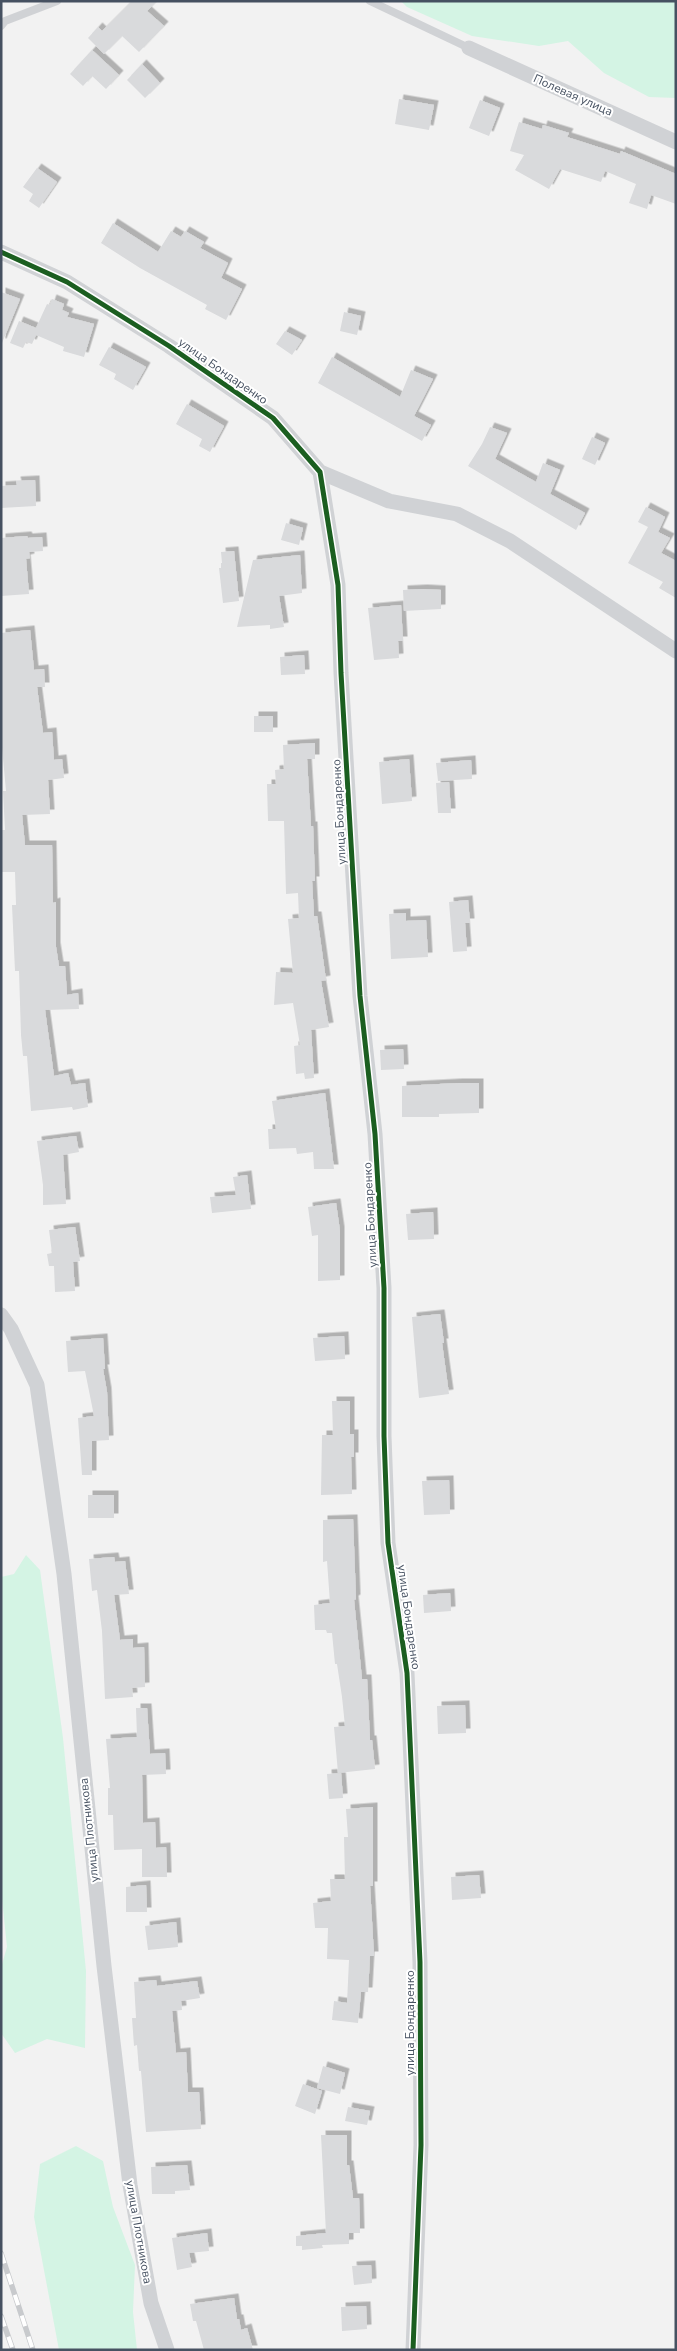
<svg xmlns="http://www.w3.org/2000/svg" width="677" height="2351" font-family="'Nunito Sans',sans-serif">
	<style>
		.green { fill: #d4f4e4 }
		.building { fill: #d9dadc; filter: url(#shadow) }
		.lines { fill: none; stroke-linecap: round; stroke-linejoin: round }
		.service { stroke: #d0d2d5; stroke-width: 8 }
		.minor { stroke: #d0d2d5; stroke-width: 15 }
		.rail-casing { stroke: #c8cacd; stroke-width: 5.5 }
		.rail { stroke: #fff; stroke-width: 4; stroke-dasharray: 11; stroke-linecap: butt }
		.cycleway-casing { stroke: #fff; stroke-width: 8 }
		.cycleway { stroke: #1b5e20; stroke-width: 5 }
		.labels { text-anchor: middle; stroke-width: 4; stroke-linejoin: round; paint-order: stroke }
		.street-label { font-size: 12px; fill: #465161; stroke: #fff }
	</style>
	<defs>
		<filter id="shadow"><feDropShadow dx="4.5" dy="-4.5" stdDeviation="0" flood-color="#0004"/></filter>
	</defs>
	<rect width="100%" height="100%" fill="#f2f2f2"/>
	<path class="green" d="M401 1H676V98L649 97 604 73 568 41 539 46 472 36 407 7Z
		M26 1555 40 1570 63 1738 86 1971 85 2048 47 2039 15 2053 1 2033V1968L7 1947 1 1889V1577L14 1574Z
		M76 2146 103 2161 113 2207 135 2265 133 2312 137 2350H59L34 2217 40 2164Z"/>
	<path class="building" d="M132 1H157L147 11 164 26 139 52 122 36 104 54 88 38 98 27 102 31Z
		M92 50 119 75 106 89 92 76 83 86 70 74Z
		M142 64 160 83 145 98 127 80Z
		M399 99 434 105 429 130 395 124Z
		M480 100 500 108 489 136 469 128Z
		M519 122 542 129 543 125 569 133 567 137 620 154 621 151 676 174V204L651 195 647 209 629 203 636 184 605 171 601 182 560 169 549 189 515 170 524 155 510 151Z
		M37 168 57 182 39 208 29 201 33 194 23 187Z
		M113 223 158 252 171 231 181 237 185 231 204 242 200 248 228 263 221 278 242 289 226 320 205 309 207 305 140 268 101 243Z
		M1 292 20 299 2 343H1Z
		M52 299 64 304 62 310 69 313 67 317 94 324 84 357 63 351 64 347 36 335 32 344 26 342 23 348 10 343 19 321 36 328 47 304 50 305Z
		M344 312 361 316 357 335 340 331Z
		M285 331 302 340 292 355 276 344Z
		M109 347 146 367 133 390 114 379 116 374 99 365Z
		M332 357 400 397 411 370 433 379 414 416 431 425 422 441 318 383Z
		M187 404 224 426 210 452 199 446 202 439 176 424Z
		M490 427 507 433 495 459 536 482 543 463 560 470 550 494 585 513 576 530 468 466 482 444Z
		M592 437 605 443 595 465 582 459Z
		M35 480 36 506 1 508V486L17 485 16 481Z
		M646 507 665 517 658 532 670 538 661 553 676 561V598L659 588 663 582 628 563 648 527 638 522Z
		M286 523 303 528 299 545 281 540Z
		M27 536 28 538 42 537 43 551 29 552 30 558 26 559 29 594 1 596V538Z
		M234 551 239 601 223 603 219 568H221V563H222L221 552Z
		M300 555 302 593 279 596 284 627 270 629V625L237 627 253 560Z
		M423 589 441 590V609L404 611 403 590Z
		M401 605 403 641H398L399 658 374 660 368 608Z
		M30 630 34 670 44 669 45 687H37L43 733 52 732 54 760 62 759 64 778 48 780 50 814 22 815 25 845H52L53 903 56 902V947L59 966H65L67 995 78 993 79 1009 45 1010 54 1076 68 1073 71 1085 85 1083 88 1107 73 1110 72 1107 31 1111 27 1056H23L21 1035 19 971H15L12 905H16L15 872H2L1 830H5L3 791H6L1 736V633Z
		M304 655 305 674 281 675 280 657Z
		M254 716H273V732H254Z
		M315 743V759H307L311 826H313L315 881H312L314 916H317L326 980 321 981 329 1027 311 1030 314 1078 305 1079 304 1073 296 1074 294 1046 300 1045 293 1003 274 1005 276 972 293 973 288 919 299 918 298 893 286 894 284 821H268L267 784H276L275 770 284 769 283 745Z
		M409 759 412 801 382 804 379 762Z
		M471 760 472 779 438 781 436 763Z
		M449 782 451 813H438L436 783Z
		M468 900 470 923H465L467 951 453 952 449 902Z
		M406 913V921L426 920 428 957 391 959 389 914Z
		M403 1049 404 1069 381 1070 380 1050Z
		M458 1083H479V1113L439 1114V1117H402V1086Z
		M325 1093 334 1169H314L313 1152 297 1154 296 1148 269 1149 268 1129H276L272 1101Z
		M76 1136 79 1152 63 1155 66 1204 43 1205V1185L37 1141Z
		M247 1175 251 1209 212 1213 210 1197 236 1195 233 1177Z
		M336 1203 340 1231V1280L318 1281V1235L312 1236 308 1207Z
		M433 1212 434 1239 408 1240 406 1214Z
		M75 1227 80 1261 73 1262 75 1291 55 1292 54 1266H49L47 1254 52 1253 49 1230Z
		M440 1314 444 1343H442L449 1394 419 1398 412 1317Z
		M344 1336 345 1359 315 1361 313 1338Z
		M103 1338 105 1369H103L107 1392 109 1440 92 1441V1475H82L78 1418 94 1416 85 1371 68 1372 66 1341Z
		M332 1401H350V1434H354V1457H351L352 1494 321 1495 322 1435H333Z
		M449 1480 450 1514 424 1515 422 1481Z
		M88 1495H114V1518H88Z
		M353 1519 356 1599 354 1600 362 1679H367L370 1740H372L375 1769 338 1773 334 1727 345 1726 342 1697 337 1664H335L332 1633H327L326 1630H315L314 1605 330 1603 327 1561 323 1562V1520Z
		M114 1557 115 1562 125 1561 129 1594 114 1595 120 1640 133 1639V1648L144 1647 145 1687 132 1688 133 1697 105 1699 102 1631 97 1590 92 1591 89 1559Z
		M450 1593 451 1611 424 1613 423 1595Z
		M465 1705 466 1733 438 1734 437 1706Z
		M136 1708H147L150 1754 165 1753 166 1774 142 1775 143 1823 155 1822 156 1848 166 1847 167 1877H142V1849L114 1850 113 1815H108V1788H110L106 1739 137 1737Z
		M341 1773 343 1798 329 1799 327 1774Z
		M373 1807V1886H370L374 1956H370L368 1992H361L358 2023 332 2020 334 2001 347 2003 349 1960 327 1959 328 1928H315L313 1903 331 1901 330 1879H345L344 1837H348L346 1809Z
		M479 1875 481 1898 452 1900 451 1877Z
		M146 1885 147 1912H126V1887Z
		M176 1922 178 1947 148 1950 145 1926Z
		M156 1980 157 1986 197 1981 200 1998 181 2001 182 2010 172 2011 176 2053 186 2052 188 2092H199L201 2129 146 2132 141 2071H139L137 2045 134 2046 132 2018H136L134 1982Z
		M323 2066 345 2073 340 2094 317 2088Z
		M303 2084 322 2091 315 2114 295 2106Z
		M348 2107 370 2111 367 2125 345 2121Z
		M321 2135H347V2165H349L353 2198H359L360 2233H349V2244L322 2245 323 2248 302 2250V2246H296V2236L326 2233Z
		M187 2165 190 2190 175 2191V2194H152L151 2167Z
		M207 2233 209 2251 189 2253 192 2267 177 2270 172 2238Z
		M371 2265 372 2283 354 2285 352 2266Z
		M234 2298 237 2319H239L241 2330 247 2328 253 2350H204L196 2321H193L190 2304Z
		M366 2306 367 2329 342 2331 341 2307Z"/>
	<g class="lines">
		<path class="service" d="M370 1 469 48
			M1 26 5 21 57 1"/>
		<path class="minor" d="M469 48 676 142
			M1 252 67 282 169 346 273 418 320 472 338 585 341 673 360 996 375 1134 384 1288V1436L388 1543 407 1673 420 1962 421 2145 413 2350
			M320 472 389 501 457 514 510 541 676 651
			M1 1315 11 1329 37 1385 64 1574 104 1966 130 2185 151 2303 167 2350"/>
		<defs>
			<path id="rail" d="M1 2253 33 2350
				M1 2316 13 2350"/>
		</defs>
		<use href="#rail" class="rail-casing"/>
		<use href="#rail" class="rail"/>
		<defs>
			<path id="cycleway" d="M1 252 67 282 169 346 273 418 320 472 338 585 341 673 360 996 375 1134 384 1288V1436L388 1543 407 1673 420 1962 421 2145 413 2350"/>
		</defs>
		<use href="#cycleway" class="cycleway-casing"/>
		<use href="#cycleway" class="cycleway"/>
	</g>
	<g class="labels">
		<g class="street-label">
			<text transform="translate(573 95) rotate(24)" y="4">Полевая улица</text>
			<text transform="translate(223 371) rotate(35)" y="4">улица Бондаренко</text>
			<text transform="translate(339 812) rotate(-93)" y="4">улица Бондаренко</text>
			<text transform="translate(370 1215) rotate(-93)" y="4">улица Бондаренко</text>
			<text transform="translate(409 1617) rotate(82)" y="4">улица Бондаренко</text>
			<text transform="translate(89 1830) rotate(-96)" y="4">улица Плотникова</text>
			<text transform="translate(410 2023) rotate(-90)" y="4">улица Бондаренко</text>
			<text transform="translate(139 2232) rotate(80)" y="4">улица Плотникова</text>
		</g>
	</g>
	<rect width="677" height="2351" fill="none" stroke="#465161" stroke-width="5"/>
</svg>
